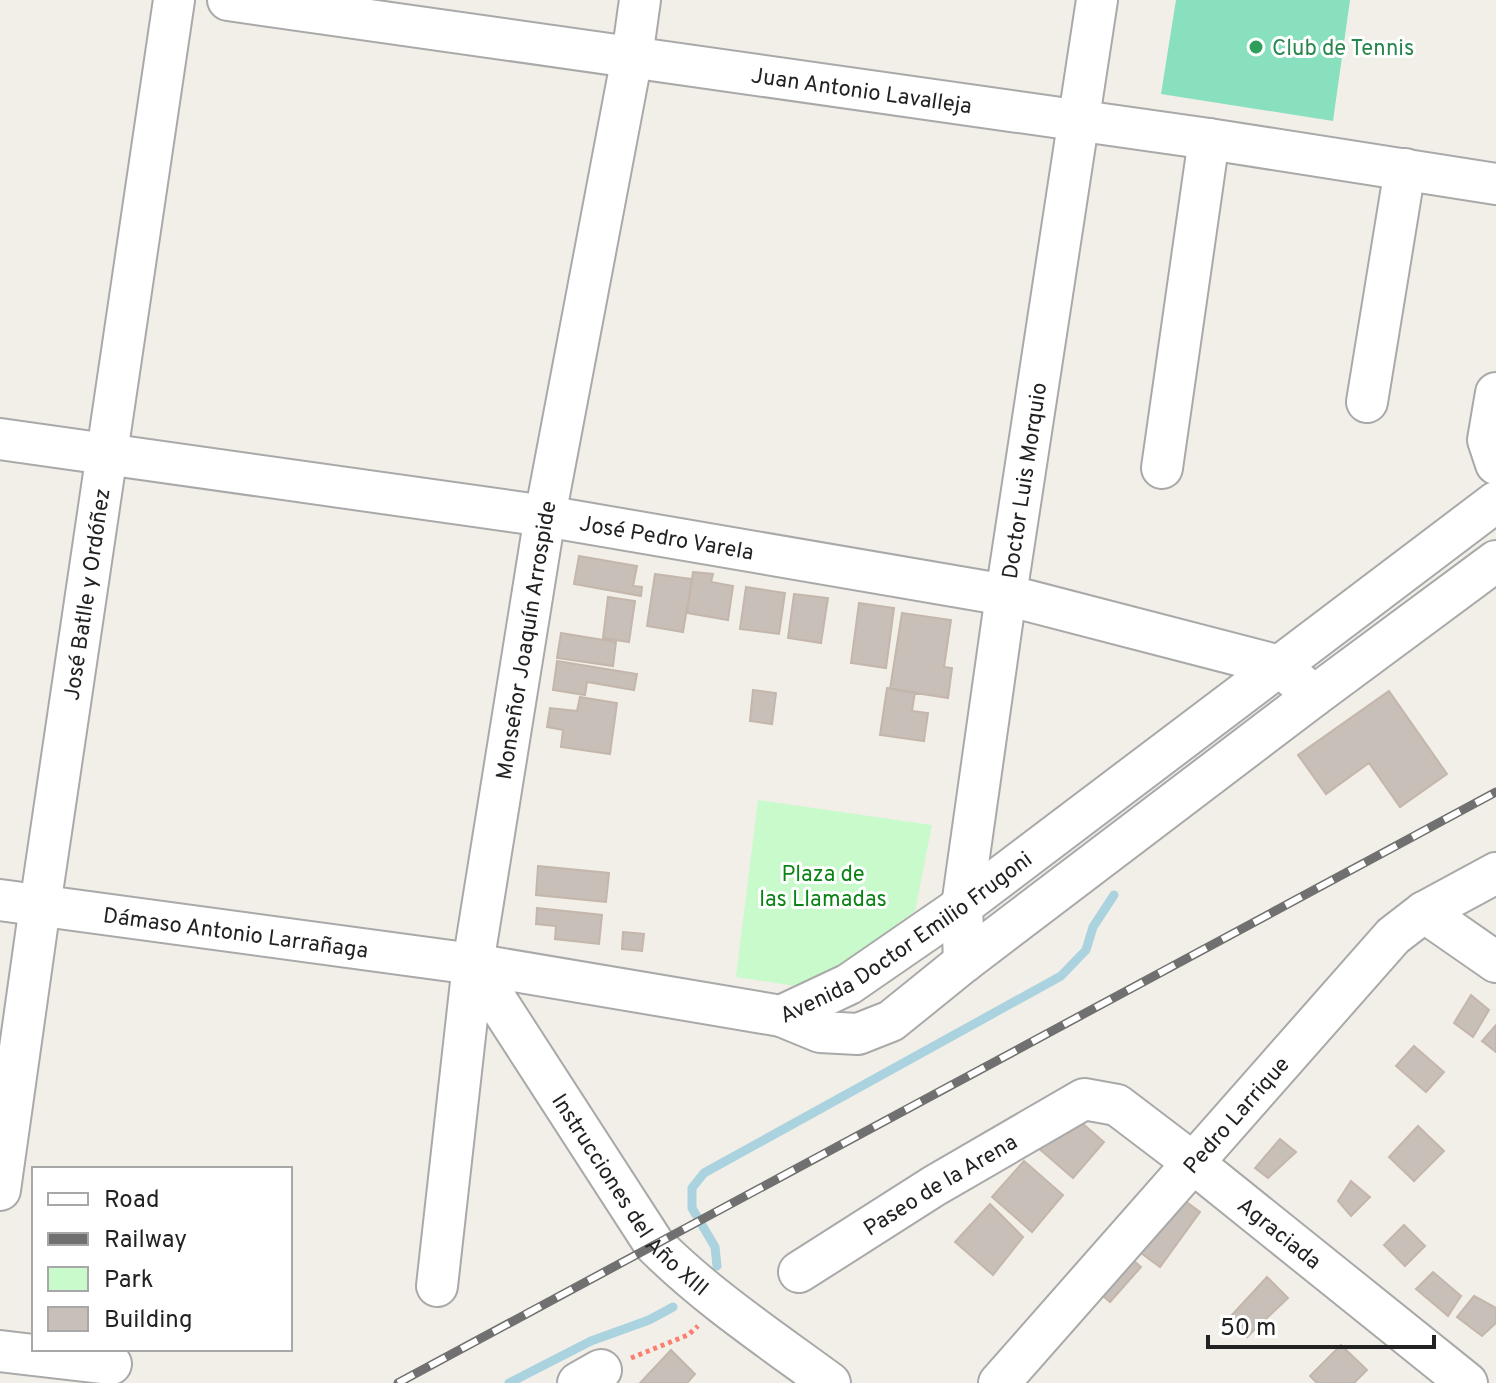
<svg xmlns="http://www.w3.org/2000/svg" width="1496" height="1383" font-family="Overpass,sans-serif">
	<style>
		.park { fill: #c8facc }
		.pitch { fill: #88e0be }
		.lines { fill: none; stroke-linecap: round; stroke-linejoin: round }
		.stream { stroke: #aad3df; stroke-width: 9 }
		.building { fill: #c7bfb8; stroke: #c4b6ab; stroke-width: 2 }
		.minor-casing { stroke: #a9a9a9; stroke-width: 44 }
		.path { stroke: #fa8072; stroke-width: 5; stroke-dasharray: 4 4; stroke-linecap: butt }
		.minor { stroke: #fff; stroke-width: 40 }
		.rail-casing { stroke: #707070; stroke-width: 9 }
		.rail { stroke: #fff; stroke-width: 6; stroke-dasharray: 18; stroke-linecap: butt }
		.leisure-dot { fill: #2e9e5b; stroke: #fff; stroke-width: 3 }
		.labels { text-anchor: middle; stroke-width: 6; stroke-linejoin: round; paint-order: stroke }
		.leisure-label { font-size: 22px; fill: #27864d; stroke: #fff; text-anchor: start }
		.street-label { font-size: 22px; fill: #222; stroke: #fff }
		.park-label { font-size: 22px; fill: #0c8416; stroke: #fff }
	</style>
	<rect width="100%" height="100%" fill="#f2efe9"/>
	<path class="park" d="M758 800 932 825 915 911 833 972 796 986 736 977Z"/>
	<path class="pitch" d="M1176 0H1350L1333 121 1161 94Z"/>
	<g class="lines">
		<path class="stream" d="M717 1266 715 1247 692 1208V1188L704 1173 1061 976 1086 950 1093 927 1114 895
			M509 1383 591 1341 649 1320 673 1307"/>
	</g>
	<path class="building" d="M579 556 637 566 633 586 642 587 641 596 574 584Z
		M693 572 713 574 711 582 733 586 728 620 687 613Z
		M655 574 692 579 683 632 647 626Z
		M746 587 785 593 779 634 740 629Z
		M794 594 828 598 821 643 788 638Z
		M608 597 635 601 629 642 603 638Z
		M859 603 894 608 886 668 851 663Z
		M902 613 951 620 944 667 952 668 948 698 890 689Z
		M561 633 616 642 613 666 557 658Z
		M557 661 637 674 634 690 587 682 585 695 553 690Z
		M887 688 915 692 912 711 928 713 924 741 880 735Z
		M753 690 776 693 772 724 750 721Z
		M1389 691 1447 774 1400 807 1369 763 1326 794 1298 755Z
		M580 697 617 703 610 754 561 747 563 730 547 727 550 708 577 711Z
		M538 866 609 873 606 902 536 895Z
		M537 908 602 915 599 944 555 939 556 926 536 924Z
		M623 932 644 934 642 951 622 949Z
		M1471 995 1489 1010 1473 1037 1454 1023Z
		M1496 1025V1052L1482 1041Z
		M1414 1046 1444 1072 1426 1092 1396 1066Z
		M1068 1111 1104 1142 1073 1178 1037 1147Z
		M1418 1126 1444 1151 1414 1181 1389 1157Z
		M1280 1139 1296 1152 1268 1178 1255 1168Z
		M1024 1161 1063 1195 1032 1232 992 1197Z
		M1351 1181 1370 1197 1351 1216 1338 1201Z
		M1173 1192 1200 1212 1160 1267 1133 1247Z
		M990 1204 1023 1237 993 1275 955 1242Z
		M1404 1225 1425 1246 1405 1266 1384 1245Z
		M1125 1253 1141 1267 1110 1302 1094 1288Z
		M1433 1272 1461 1296 1448 1316 1416 1289Z
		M1267 1277 1288 1298 1247 1337 1230 1317Z
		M1474 1296 1496 1308V1323L1482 1336 1457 1317Z
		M1341 1345 1367 1370 1354 1383H1317L1310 1376Z
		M671 1350 695 1374 687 1383H640Z"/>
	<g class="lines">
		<defs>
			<g id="minor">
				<path id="s1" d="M228 0 1209 139 1496 184"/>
				<path d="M1496 393 1488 440 1496 464"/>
				<path d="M1367 402 1405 169"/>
				<path id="s2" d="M0 439 545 516 1006 595 1280 666 1314 696"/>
				<path d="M1162 468 1209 139"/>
				<path id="s3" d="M0 900 473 964 781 1016 820 1032 858 1034 891 1021 964 962 1314 696 1496 561"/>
				<path d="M1424 912 1496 962"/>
				<path id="s4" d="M964 962 962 906 1006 595 1097 0"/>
				<path id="s5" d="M473 964 654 1244C707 1297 770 1339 830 1383"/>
				<path id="s6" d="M781 1016 849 984 962 906 1496 502"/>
				<path id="s7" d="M0 1190 40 906 174 0"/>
				<path id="s8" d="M799 1272 934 1186 1084 1099 1117 1105 1192 1162 1467 1383"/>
				<path id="s9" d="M437 1286 473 964 545 516 632 57 640 0"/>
				<path d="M0 1351 111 1364"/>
				<path d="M578 1383 601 1370"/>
				<path id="s10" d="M999 1383 1393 936 1424 912 1496 873"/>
			</g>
		</defs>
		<use href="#minor" class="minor-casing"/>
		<path class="path" d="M631 1358 688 1335 698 1326"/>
		<use href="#minor" class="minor"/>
		<defs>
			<path id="rail" d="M398 1383 1496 792"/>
		</defs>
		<use href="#rail" class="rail-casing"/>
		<use href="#rail" class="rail"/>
	</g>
	<circle class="leisure-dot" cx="1256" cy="47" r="8"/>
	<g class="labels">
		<g class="leisure-label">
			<text x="1272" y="55">Club de Tennis</text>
		</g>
		<g class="street-label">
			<text dy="8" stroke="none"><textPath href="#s1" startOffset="640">Juan Antonio Lavalleja</textPath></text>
			<text dy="8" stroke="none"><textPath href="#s4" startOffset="486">Doctor Luis Morquio</textPath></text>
			<text dy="8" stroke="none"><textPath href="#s2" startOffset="674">José Pedro Varela</textPath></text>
			<text dy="8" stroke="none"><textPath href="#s7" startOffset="602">José Batlle y Ordóñez</textPath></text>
			<text dy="8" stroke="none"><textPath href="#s9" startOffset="652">Monseñor Joaquín Arrospide</textPath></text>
			<text dy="8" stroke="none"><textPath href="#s3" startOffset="238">Dámaso Antonio Larrañaga</textPath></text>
			<text dy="8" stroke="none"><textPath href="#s6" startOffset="148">Avenida Doctor Emilio Frugoni</textPath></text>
			<text dy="8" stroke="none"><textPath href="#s10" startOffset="358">Pedro Larrique</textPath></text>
			<text dy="8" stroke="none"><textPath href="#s8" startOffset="166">Paseo de la Arena</textPath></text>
			<text dy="8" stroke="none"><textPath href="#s5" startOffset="280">Instrucciones del Año XIII</textPath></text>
			<text dy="8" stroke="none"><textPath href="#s8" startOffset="574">Agraciada</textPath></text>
		</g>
		<g class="park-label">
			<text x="823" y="881">Plaza de<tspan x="823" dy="25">las Llamadas</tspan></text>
		</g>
	</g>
	<rect x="32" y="1167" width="260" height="184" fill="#ffffff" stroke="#a7a7a7" stroke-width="2"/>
	<rect x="48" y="1193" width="40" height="12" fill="#ffffff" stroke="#a7a7a7" stroke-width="2"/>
	<text x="104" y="1207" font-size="24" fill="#222222">Road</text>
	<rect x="48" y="1233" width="40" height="12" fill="#707070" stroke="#a7a7a7" stroke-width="2"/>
	<text x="104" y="1247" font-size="24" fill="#222222">Railway</text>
	<rect x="48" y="1267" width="40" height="24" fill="#c8facc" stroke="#a7a7a7" stroke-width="2"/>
	<text x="104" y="1287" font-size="24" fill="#222222">Park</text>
	<rect x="48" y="1307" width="40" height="24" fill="#c7bfb8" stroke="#a7a7a7" stroke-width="2"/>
	<text x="104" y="1327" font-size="24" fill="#222222">Building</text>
	<path d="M1208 1335v12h226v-12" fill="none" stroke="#222222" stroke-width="4"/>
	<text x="1220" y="1335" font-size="24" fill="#222222" stroke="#ffffff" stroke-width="6" paint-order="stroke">50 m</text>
</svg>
